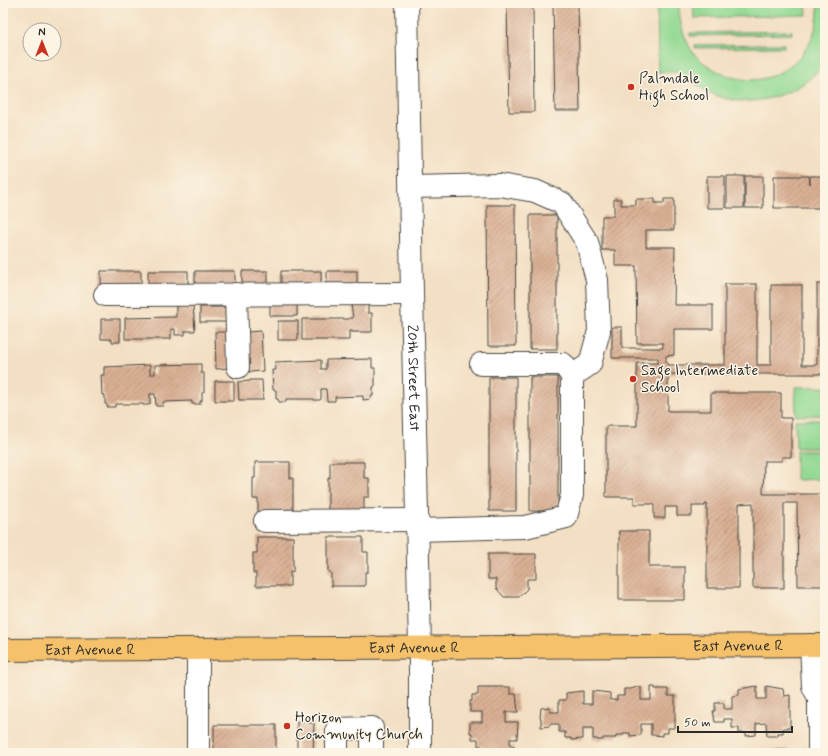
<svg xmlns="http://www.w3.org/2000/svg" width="828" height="756" font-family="Mynerve,sans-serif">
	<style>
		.grass { fill: #92d993; stroke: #5e825f }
		.building { fill: url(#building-hatch) }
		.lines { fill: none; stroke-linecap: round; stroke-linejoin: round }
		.minor-casing { stroke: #494642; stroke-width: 24 }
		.major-casing { stroke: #494642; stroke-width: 24 }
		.minor { stroke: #fff; stroke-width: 22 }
		.major { stroke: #f5c16b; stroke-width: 22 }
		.poi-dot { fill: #c8321e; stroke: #fcf5e5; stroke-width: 1.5 }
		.labels { text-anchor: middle; stroke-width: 3; stroke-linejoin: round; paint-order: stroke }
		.poi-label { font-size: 15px; fill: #2b2b2b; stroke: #fcf5e5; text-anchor: start }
		.street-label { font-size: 15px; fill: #2b2b2b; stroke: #fcf5e5 }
	</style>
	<defs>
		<pattern id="building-hatch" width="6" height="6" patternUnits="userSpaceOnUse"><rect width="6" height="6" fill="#dab094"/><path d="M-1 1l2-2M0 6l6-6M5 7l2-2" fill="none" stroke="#b18f79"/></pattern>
	</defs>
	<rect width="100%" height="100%" fill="#fcf5e5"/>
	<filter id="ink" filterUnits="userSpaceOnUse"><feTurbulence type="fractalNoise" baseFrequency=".025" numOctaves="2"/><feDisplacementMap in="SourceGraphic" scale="8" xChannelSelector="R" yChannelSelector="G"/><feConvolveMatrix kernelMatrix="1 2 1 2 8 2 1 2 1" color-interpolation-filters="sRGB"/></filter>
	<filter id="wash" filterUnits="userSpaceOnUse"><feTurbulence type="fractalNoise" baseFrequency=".012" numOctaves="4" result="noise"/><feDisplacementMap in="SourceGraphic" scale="16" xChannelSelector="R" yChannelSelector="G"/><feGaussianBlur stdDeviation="0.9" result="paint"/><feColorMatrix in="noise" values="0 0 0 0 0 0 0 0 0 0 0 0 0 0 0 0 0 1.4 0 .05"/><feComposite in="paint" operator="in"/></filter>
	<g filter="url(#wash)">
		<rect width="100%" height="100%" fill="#f3dfc3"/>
		<path class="grass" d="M657 3H679C679 20 683 38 693 52 699 61 710 67 719 72 751 87 779 80 802 54 814 39 819 22 818 3H825C825 12 827 56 824 61 818 74 802 86 790 91 750 109 712 103 681 72H658Z
			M693 3H806L807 15 694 18Z
			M792 31V34L690 36V33Z
			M784 44V47L695 48V45Z
			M795 387H825V415L796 416Z
			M795 420H825V448H796Z
			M796 451H825V479L796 480Z"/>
		<g id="blocks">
			<path class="building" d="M507 3H533L534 112H509Z
				M553 3H578L580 111H555Z
				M707 176H725V208H707Z
				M727 176H744V208H727Z
				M745 176H763V208H745Z
				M774 176H809L810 184V176H825V208H774Z
				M614 199H621V205H636V199H655V203H664V199H674V230H646V247H675L674 305H713V329H674V355L666 356V363H668V365H725V284H757V365H771V285H802V365H817V284H825V374H668V411H711V393H781V418H791V457H782V461H764L763 494H825V586H798L797 503H784V588H753V503L739 504V588H707V504H705V506H692V516H677V507H665V518H654V504H634V497H606V426H637V363H658V358H612V327H622V348H663V343H637L636 266H615V250H602V216H614Z
				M487 205H515L516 346H488Z
				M530 215H557V349H530Z
				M101 271H141V285H101Z
				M148 271H188V285H148Z
				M195 271H235V285H195Z
				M242 271H268V285H242Z
				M281 271H321V285H281Z
				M327 271H357V285H327Z
				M270 302H297V316H270Z
				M176 303H193L195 331H185V335H175V329H171V339H125V318L176 317Z
				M351 304H368V313H372V332H352V331H349V340H302V319H349V318H353Z
				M200 307H227V322H200Z
				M101 319H120V342H112V339H101Z
				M278 321H298V340H278Z
				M261 331 263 371 249 372 247 332Z
				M215 332H229L230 368 216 369Z
				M372 359V368H375V387H373V396H371V399L363 400V396L335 397V401H327L326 389H321V399L320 400H314V399H286V402H279L278 399H276V390H273L272 370H276L275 362 321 360V369H326V360Z
				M201 364V373H204V392L202 393V401H200V404H192V401L163 402V406H156L155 394H150V404L149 405H143V404H115V407H107V404H105V395H102L101 375H104V367L150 365V374H155V365Z
				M489 377H516V511H489Z
				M530 377H558V511H530Z
				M250 380H262L263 400H239L238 382 250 381Z
				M215 381H234V401H215Z
				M255 462H290V478H293V513H258V499H253V478H255Z
				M330 462H364V478H369V497H364V513H328V478H330Z
				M619 531H649V567H685V600H619Z
				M257 537H293V572H290V586H256V573H253V553H257Z
				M328 537H363V552H368V572H365V586H331V572H328Z
				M488 554H536V579H527V589L519 597H504L496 588V579H488Z
				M757 686V699H766V686L783 689 784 696 790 695V728H783V733H778V736H767L766 723 756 724V735L746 736V733H739V728H732V719H724V722H715L713 711H715V703H724V709H732V696L739 695V689Z
				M478 687H510V694H516L518 712H506V722H518L517 739H510V746H514V753H482V746H478V739H472V733H470V722H482V712H470V701H472V695H478Z
				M637 687H641V700H651V687H655V689H668V696H675V728H668V733H662V736L655 735H651V724H641V735L630 736V733H624V735H616V738H603V740H597V739H593V728H583V739L571 740V738H565V732H559V724H550V726L541 727V718H540L541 708 550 707V712H559V700H566V693L583 691V704H592V691L610 693V700H617V696H624V689H631Z
				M297 722 314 723 313 753H297Z
				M214 725H276V753H214Z
				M738 750H804V753H738Z"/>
		</g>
	</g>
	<g filter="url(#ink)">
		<use href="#blocks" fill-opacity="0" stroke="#494642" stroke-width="1"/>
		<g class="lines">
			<defs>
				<g id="minor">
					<path id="s1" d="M407 3 412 294 420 647V753"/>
					<path d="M411 187 499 185 535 191 562 203 587 242 597 280 599 331 590 364 572 376"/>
					<path d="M236 294 238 367"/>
					<path d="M105 295 412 294"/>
					<path d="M265 521 417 520"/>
					<path d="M417 530 525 527 566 517 572 495V376L563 364H481"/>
					<path d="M811 645 813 686 819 698V753"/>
					<path d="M198 649V753"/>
					<path d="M337 753V729L372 728V753"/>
				</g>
				<g id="major">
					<path id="s2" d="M3 650 825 645"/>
				</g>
			</defs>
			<use href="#minor" class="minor-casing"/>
			<use href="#major" class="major-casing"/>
			<use href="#minor" class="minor"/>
			<use href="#major" class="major"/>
		</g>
	</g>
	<g class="poi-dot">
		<circle cx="631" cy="87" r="4"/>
		<circle cx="633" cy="379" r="4"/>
		<circle cx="287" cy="726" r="4"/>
	</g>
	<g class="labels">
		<g class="poi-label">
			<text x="639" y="83">Palmdale<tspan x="639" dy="17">High School</tspan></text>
			<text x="641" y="375">Sage Intermediate<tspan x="641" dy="17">School</tspan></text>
			<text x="295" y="722">Horizon<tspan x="295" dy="17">Community Church</tspan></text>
		</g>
		<g class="street-label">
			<text dy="5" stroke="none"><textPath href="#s1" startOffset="375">20th Street East</textPath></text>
			<text dy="5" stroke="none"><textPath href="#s2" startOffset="735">East Avenue R</textPath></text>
			<text dy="5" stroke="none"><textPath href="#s2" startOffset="411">East Avenue R</textPath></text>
			<text dy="5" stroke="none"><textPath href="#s2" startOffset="87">East Avenue R</textPath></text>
		</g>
	</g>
	<rect width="828" height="756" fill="none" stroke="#fcf5e5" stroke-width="16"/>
	<g transform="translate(42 42)"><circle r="19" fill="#fcf5e5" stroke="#a8a49b"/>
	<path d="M0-3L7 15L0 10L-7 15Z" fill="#c8321e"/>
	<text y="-6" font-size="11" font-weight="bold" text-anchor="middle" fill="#2b2b2b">N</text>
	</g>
	<path d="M678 726v6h114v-6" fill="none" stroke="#2b2b2b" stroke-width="2"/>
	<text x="684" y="726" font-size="12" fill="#2b2b2b" stroke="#fcf5e5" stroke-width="3" paint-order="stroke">50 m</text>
</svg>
